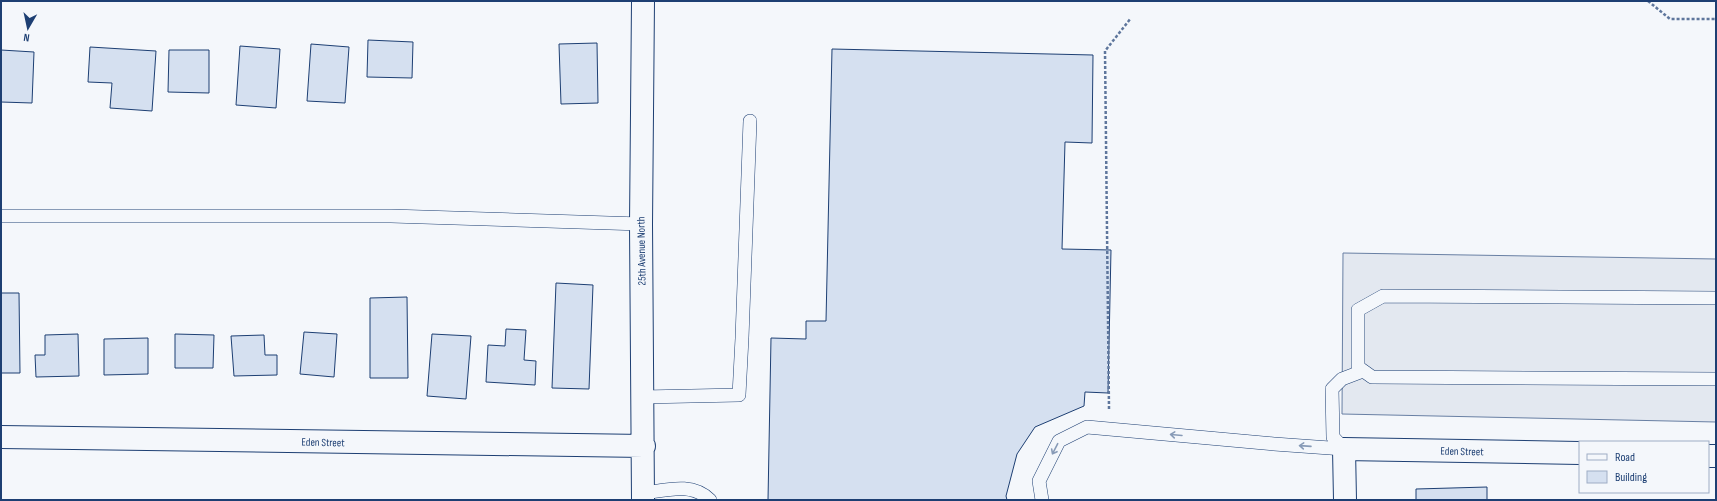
<svg xmlns="http://www.w3.org/2000/svg" width="1717" height="501" font-family="'Sofia Sans Condensed',sans-serif">
	<style>
		.parking { fill: #e3e8f0; stroke: #687fa3 }
		.building { fill: #d5e0f0; stroke: #1d3f73 }
		.lines { fill: none; stroke-linecap: round; stroke-linejoin: round }
		.service-casing { stroke: #1d3f73; stroke-width: 14 }
		.minor-casing { stroke: #1d3f73; stroke-width: 24 }
		.path { stroke: #5e769c; stroke-width: 2.5; stroke-dasharray: 3 2; stroke-linecap: butt }
		.service { stroke: #f4f7fb; stroke-width: 13 }
		.minor { stroke: #f4f7fb; stroke-width: 22 }
		.oneway { stroke: #889bb7 }
		.labels { text-anchor: middle; stroke-width: 3; stroke-linejoin: round; paint-order: stroke }
		.street-label { font-size: 11px; fill: #1d3f73; stroke: #f4f7fb }
	</style>
	<rect width="100%" height="100%" fill="#f4f7fb"/>
	<path class="parking" d="M1343 253 1716 259V422L1342 414Z"/>
	<path class="building" d="M368 40 413 42 412 78 367 77Z
		M597 43 598 103 561 104 559 44Z
		M311 44 349 47 345 103 307 101Z
		M240 46 280 49 276 108 236 105Z
		M90 47 156 51 152 111 110 108 112 83 88 82Z
		M832 49 1093 55 1092 143 1065 142 1062 249 1111 250 1108 393 1085 392 1084 406 1035 427 1017 454 1006 496 1007 500H768L771 338 806 339V321H826Z
		M1 50 34 52 32 103 1 102Z
		M169 50H209V93L168 92Z
		M556 283 593 285 589 389 552 388Z
		M1 293H19L20 373H1Z
		M407 297 408 378H370V298Z
		M506 329 526 330 524 360 536 361 535 385 486 382 488 345 505 346Z
		M304 332 337 334 334 377 300 374Z
		M78 334 79 376 36 377 35 355H45V335Z
		M175 334 214 335 213 368H175Z
		M432 334 471 336 466 399 427 396Z
		M264 335 265 355H277V375L234 376 231 336Z
		M148 338V374L104 375V339Z
		M1487 487V500H1416V489Z"/>
	<g class="lines">
		<defs>
			<path id="service" d="M1 216H391L641 224
				M1716 298 1383 296 1358 310V367L1372 377 1716 379
				M643 397 739 395 742 338 750 121
				M1344 449 1333 437 1332 389 1342 379 1363 371
				M644 493C667 490 692 482 710 500
				M1042 500 1039 481 1059 441 1087 427 1274 444 1344 449"/>
			<path id="minor" d="M643 1 641 224 643 500
				M1 437 644 446
				M1708 456H1716
				M1345 500 1344 449 1580 453"/>
		</defs>
		<use href="#service" class="service-casing"/>
		<use href="#minor" class="minor-casing"/>
		<path class="path" d="M1648 1 1670 19H1716
			M1109 409 1105 51 1131 18"/>
		<use href="#service" class="service"/>
		<use href="#minor" class="minor"/>
	</g>
	<defs><path id="oneway-shaft" d="M-6 0H5M1.5-3L5.5 0L1.5 3" fill="none" stroke-width="1.6" stroke-linecap="round" stroke-linejoin="round"/></defs>
	<g class="oneway">
		<use href="#oneway-shaft" transform="translate(1176 435) rotate(-175)"/>
		<use href="#oneway-shaft" transform="translate(1305 446) rotate(-176)"/>
		<use href="#oneway-shaft" transform="translate(1055 449) rotate(117)"/>
	</g>
	<g class="labels">
		<g class="street-label">
			<text transform="translate(641 251) rotate(-91)" y="4">25th Avenue North</text>
			<text transform="translate(323 442) rotate(1)" y="4">Eden Street</text>
			<text transform="translate(1462 451) rotate(1)" y="4">Eden Street</text>
		</g>
	</g>
	<rect width="1717" height="501" fill="none" stroke="#1d3f73" stroke-width="4"/>
	<rect x="1579" y="441" width="130" height="52" fill="#f4f7fb" stroke="#9eadc5"/>
	<rect x="1587" y="454" width="20" height="6" fill="#f4f7fb" stroke="#9eadc5"/>
	<text x="1615" y="461" font-size="12" fill="#1d3f73">Road</text>
	<rect x="1587" y="471" width="20" height="12" fill="#d5e0f0" stroke="#9eadc5"/>
	<text x="1615" y="481" font-size="12" fill="#1d3f73">Building</text>
	<g transform="translate(28 28) rotate(189)" stroke="#f4f7fb" stroke-width="3" paint-order="stroke">
	<path d="M0-3L7 15L0 10L-7 15Z" fill="#1d3f73"/>
	<text y="-6" font-size="11" font-weight="bold" text-anchor="middle" fill="#1d3f73">N</text>
	</g>
</svg>
